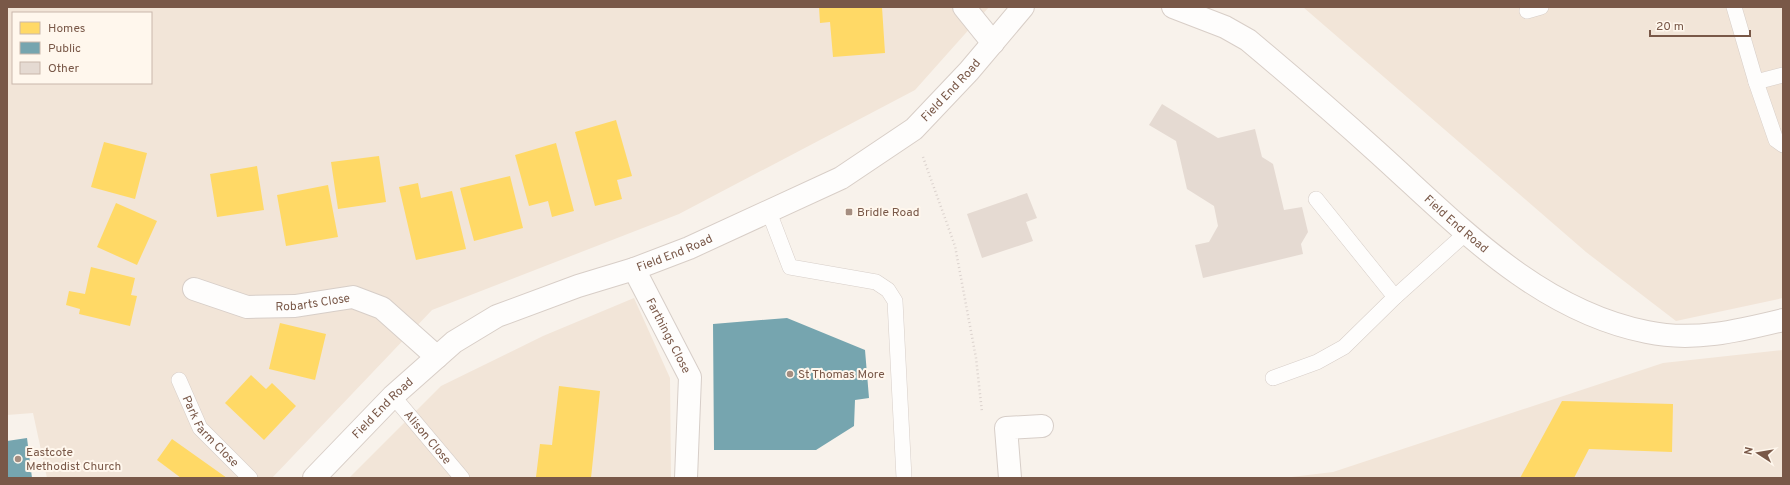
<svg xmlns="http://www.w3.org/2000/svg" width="1790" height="485" font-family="Overpass,sans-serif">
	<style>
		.residential { fill: #f2e5d8; fill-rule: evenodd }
		.homes { fill: #ffd966 }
		.public { fill: #76a5af }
		.building { fill: #e5dad2 }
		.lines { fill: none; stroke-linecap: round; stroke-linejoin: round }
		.lane-casing { stroke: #d7cec8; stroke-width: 16 }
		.street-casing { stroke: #d7cec8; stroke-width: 24 }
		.secondary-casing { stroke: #d8cec7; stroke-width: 24 }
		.path { stroke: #dbd2cd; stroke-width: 2.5; stroke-dasharray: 1 3; stroke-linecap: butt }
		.lane { stroke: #fefdfc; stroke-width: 15 }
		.street { stroke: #fefdfc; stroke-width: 22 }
		.secondary { stroke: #fefdfc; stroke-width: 22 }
		.poi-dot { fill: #a58e81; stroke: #fff7ed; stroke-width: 1.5 }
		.labels { text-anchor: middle; stroke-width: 4; stroke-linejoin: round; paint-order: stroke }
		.street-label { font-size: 12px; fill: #795848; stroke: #fff7ed }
		.poi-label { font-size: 12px; fill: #795848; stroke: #fff7ed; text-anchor: start }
	</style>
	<rect width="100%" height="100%" fill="#f8f2eb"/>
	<path class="residential" d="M7 7H989L915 90 679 214 432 310 272 478H47L33 413 7 415ZM13 13H151V83H13Z
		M1303 7H1783V298L1676 321 1586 252Z
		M634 298 670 378 671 478H349L441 386 543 336Z
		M1783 350V478H1283L1333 472 1663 363Z"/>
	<path class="homes" d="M819 7H882L885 53 833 57 830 22 820 23Z
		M616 120 632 176 617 180 622 199 595 206 575 132Z
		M104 142 147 153 135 199 91 187Z
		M556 143 574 211 552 217 548 201 529 206 515 155Z
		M379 156 386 202 338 209 331 162Z
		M257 166 264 210 217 217 210 174Z
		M510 176 523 228 474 241 460 188Z
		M418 183 421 198 452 191 466 249 416 260 399 187Z
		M328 185 338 237 286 246 277 195Z
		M116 203 157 221 137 265 97 247Z
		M91 267 135 278 131 295 137 296 130 326 79 314 80 309 66 305 69 291 85 294Z
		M280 323 326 334 315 380 269 369Z
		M251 375 266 389 272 383 296 406 264 440 225 403Z
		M559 386 600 391 591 478 536 477 540 444 552 445Z
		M1562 401 1673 404 1672 452 1589 449 1574 478H1520Z
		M172 439 227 478H181L157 460Z"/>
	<path class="public" d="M787 318 865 350 869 398 855 400 854 426 816 450H714L713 324Z
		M27 438 32 478H7V441Z"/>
	<path class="building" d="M1162 104 1218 138 1255 129 1262 157 1273 164 1284 210 1302 207 1308 232 1301 244 1303 254 1203 278 1195 245 1209 242 1218 226 1214 206 1187 189 1176 141 1149 125Z
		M1027 193 1037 218 1026 222 1033 241 982 258 967 214Z"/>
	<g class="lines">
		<defs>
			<g id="lane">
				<path d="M1734 7 1756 82 1776 140 1783 145"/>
				<path d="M1527 11 1541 7"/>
				<path d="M1756 82 1783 75"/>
				<path d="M1316 199 1395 297"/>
				<path d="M769 212 790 267 876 282 888 290 895 301 904 478"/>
				<path d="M1273 378 1317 362 1344 347 1395 297 1466 233"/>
				<path id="s1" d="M179 380 200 428 250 478"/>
				<path id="s2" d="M393 396 462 478"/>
			</g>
			<g id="street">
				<path d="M964 7 993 43"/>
				<path id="s3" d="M634 269 690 377 686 478"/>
				<path id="s4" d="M194 289 247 307 295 306 353 297 382 308 437 357"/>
				<path d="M1010 478 1006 428 1042 426"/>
			</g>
			<g id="secondary">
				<path id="s5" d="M1173 7 1225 27 1248 40C1291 76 1334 113 1376 151 1456 223 1536 310 1647 332 1693 342 1738 331 1783 320"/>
				<path id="s6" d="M314 478 393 396 454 342 497 316 578 286 634 269 689 248 841 178 914 129 969 71 1023 7"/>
			</g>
		</defs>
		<use href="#lane" class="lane-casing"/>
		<use href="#street" class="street-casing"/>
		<use href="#secondary" class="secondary-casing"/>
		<path class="path" d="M923 157 955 246 976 358 982 412"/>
		<use href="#lane" class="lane"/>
		<use href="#street" class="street"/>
		<use href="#secondary" class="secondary"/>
	</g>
	<g class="poi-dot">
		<rect x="845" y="208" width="8" height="8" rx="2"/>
		<circle cx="790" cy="374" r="4"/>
		<circle cx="18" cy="459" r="4"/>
	</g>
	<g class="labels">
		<g class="street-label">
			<text dy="4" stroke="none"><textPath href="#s6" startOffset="758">Field End Road</textPath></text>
			<text dy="4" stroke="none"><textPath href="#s5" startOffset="360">Field End Road</textPath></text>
			<text dy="4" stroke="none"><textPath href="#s6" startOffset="434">Field End Road</textPath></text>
			<text dy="4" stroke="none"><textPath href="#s4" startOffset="122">Robarts Close</textPath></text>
			<text dy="4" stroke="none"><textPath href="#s3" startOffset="75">Farthings Close</textPath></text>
			<text dy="4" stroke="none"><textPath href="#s6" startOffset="98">Field End Road</textPath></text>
			<text dy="4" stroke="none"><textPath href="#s1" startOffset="61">Park Farm Close</textPath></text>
			<text dy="4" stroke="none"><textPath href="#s2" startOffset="54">Alison Close</textPath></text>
		</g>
		<g class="poi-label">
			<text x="857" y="216">Bridle Road</text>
			<text x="798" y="378">St Thomas More</text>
			<text x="26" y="456">Eastcote<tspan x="26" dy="14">Methodist Church</tspan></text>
		</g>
	</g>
	<rect width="1790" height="485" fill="none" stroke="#795848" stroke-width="16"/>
	<rect x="12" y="12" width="140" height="72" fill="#fff7ed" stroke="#c9b7ab"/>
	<rect x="20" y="22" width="20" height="12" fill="#ffd966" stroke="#c9b7ab"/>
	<text x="48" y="32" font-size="12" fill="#795848">Homes</text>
	<rect x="20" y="42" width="20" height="12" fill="#76a5af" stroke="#c9b7ab"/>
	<text x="48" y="52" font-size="12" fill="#795848">Public</text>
	<rect x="20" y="62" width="20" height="12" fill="#e5dad2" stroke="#c9b7ab"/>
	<text x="48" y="72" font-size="12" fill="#795848">Other</text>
	<g transform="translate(1758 453) rotate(282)" stroke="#fff7ed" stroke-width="3" paint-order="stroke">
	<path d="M0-3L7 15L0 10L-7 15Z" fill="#795848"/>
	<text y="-6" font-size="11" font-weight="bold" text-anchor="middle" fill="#795848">N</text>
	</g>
	<path d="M1650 30v6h100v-6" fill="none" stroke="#795848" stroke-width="2"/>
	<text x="1656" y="30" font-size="12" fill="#795848" stroke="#fff7ed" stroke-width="3" paint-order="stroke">20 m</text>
</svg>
